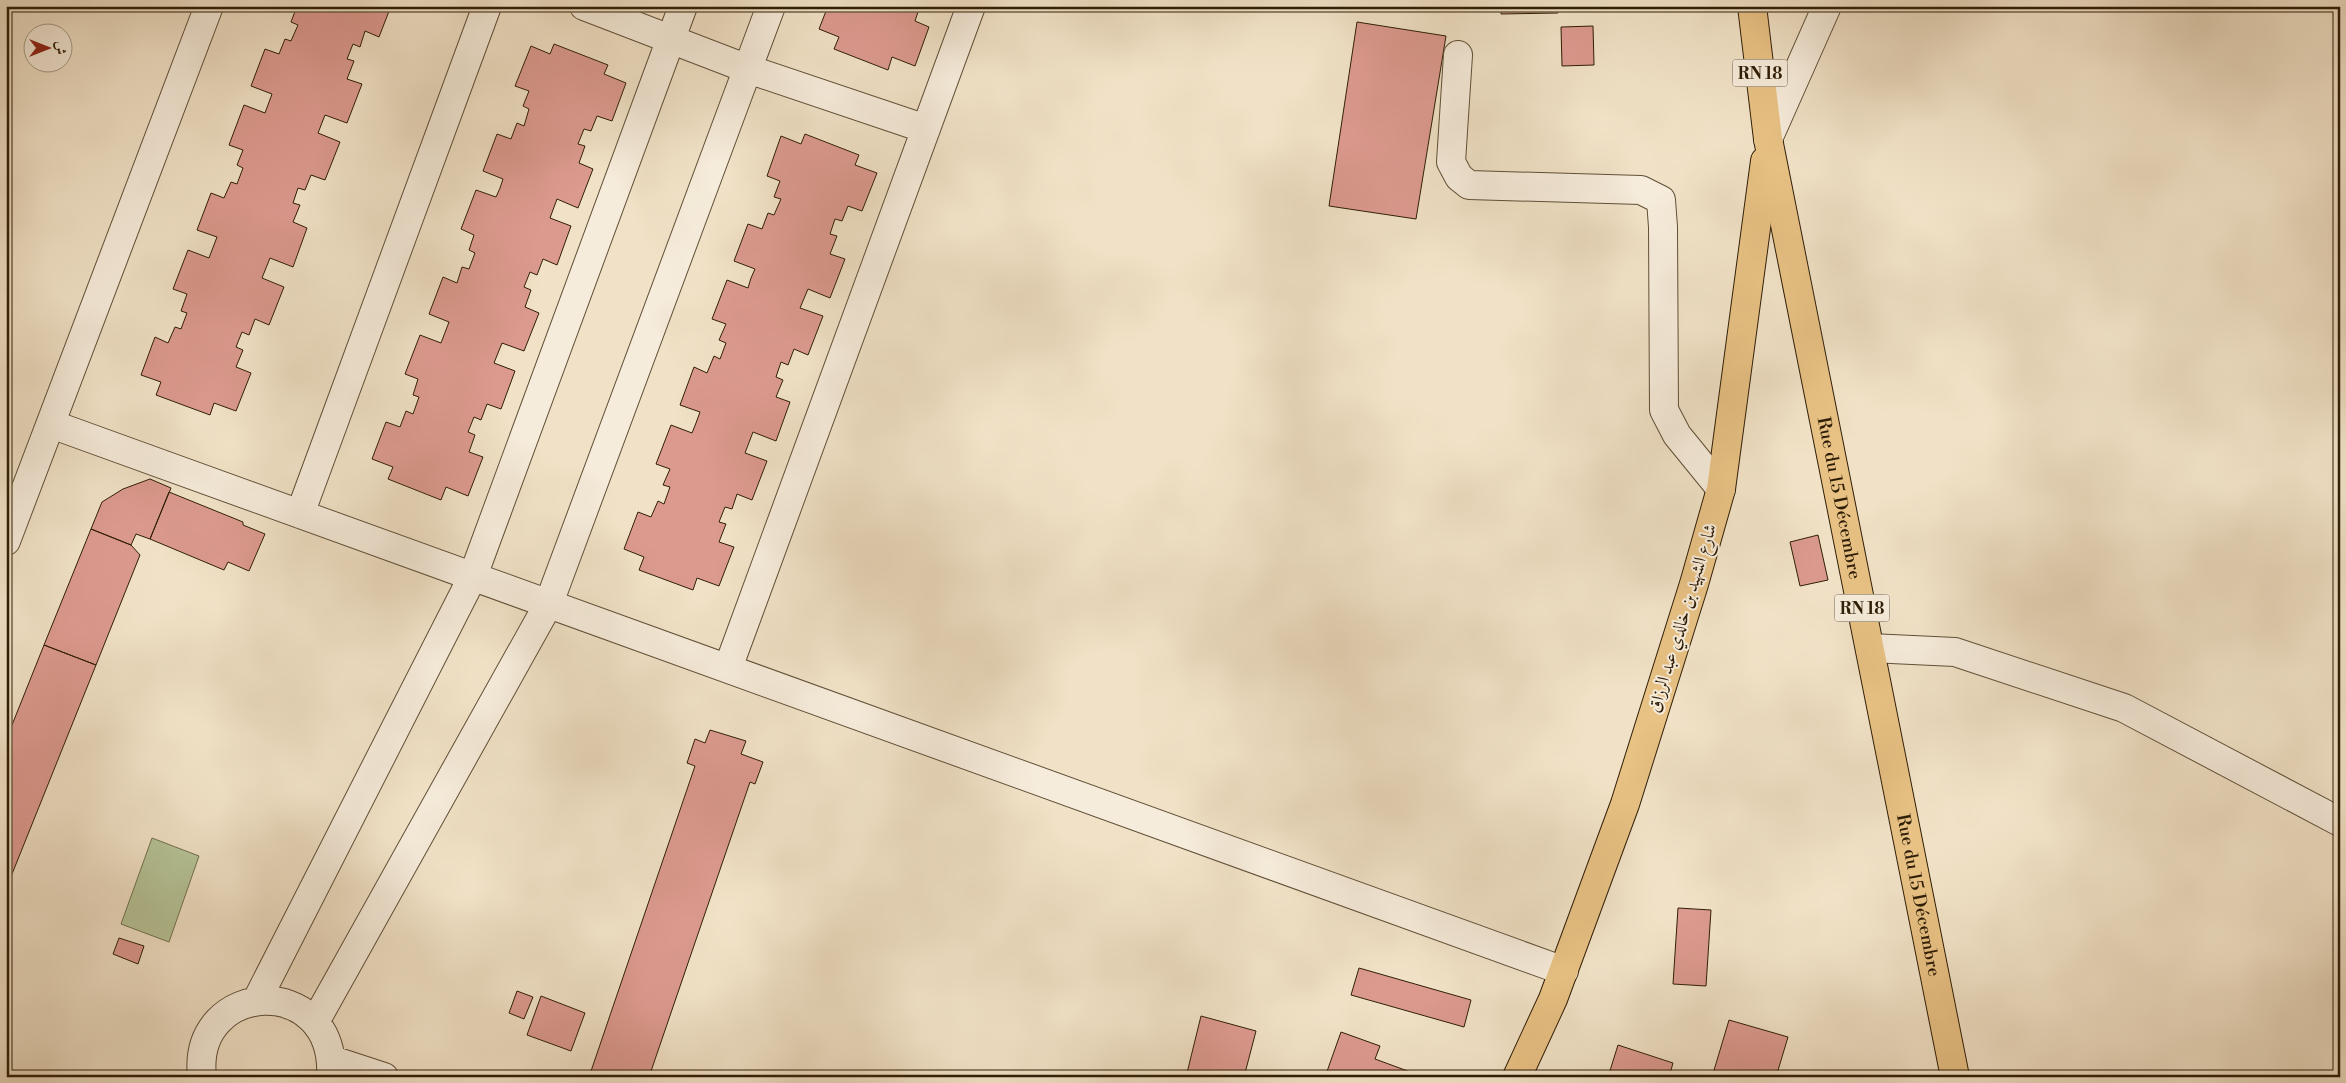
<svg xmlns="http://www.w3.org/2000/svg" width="2346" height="1083" font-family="'Libre Bodoni',Amiri,serif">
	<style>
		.park { fill: #b6c498; stroke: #727150 }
		.building { fill: #dc9a8f; stroke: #2f1e07 }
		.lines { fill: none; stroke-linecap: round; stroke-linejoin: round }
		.minor-casing { stroke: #604f37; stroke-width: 30 }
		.major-casing { stroke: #2f1e07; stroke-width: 30 }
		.minor { stroke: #f6ecdb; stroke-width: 28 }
		.major { stroke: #e8c184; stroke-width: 28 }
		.labels { text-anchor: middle; stroke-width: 4; stroke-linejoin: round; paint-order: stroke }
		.shield { fill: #f6ecdb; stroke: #6b5c47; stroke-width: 1 }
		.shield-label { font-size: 16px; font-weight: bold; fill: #2f1e07 }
		.street-label { font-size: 18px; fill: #2f1e07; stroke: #f6ecdb }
	</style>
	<rect width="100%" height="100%" fill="#f1e2c7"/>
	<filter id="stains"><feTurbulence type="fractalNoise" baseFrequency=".004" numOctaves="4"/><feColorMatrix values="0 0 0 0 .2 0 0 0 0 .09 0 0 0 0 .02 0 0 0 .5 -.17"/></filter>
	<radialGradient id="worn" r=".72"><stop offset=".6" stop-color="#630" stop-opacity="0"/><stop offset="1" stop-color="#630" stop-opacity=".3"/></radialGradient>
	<path class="park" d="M152 838 199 856 169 942 121 924Z"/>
	<path class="building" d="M297 6H391L379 37 365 31 360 47 353 44 347 59 354 61 347 79 362 84 347 123 325 115 318 133 340 142 325 180 311 175 305 190 298 188 293 203 300 205 293 222 307 228 293 267 270 258 262 278 284 287 269 325 255 319 249 335 242 332 236 347 243 350 236 367 251 373 236 411 214 403 210 415 156 395 161 382 141 375 155 337 168 343 175 327 181 329 187 313 181 311 187 294 173 289 188 250 209 258 217 237 197 230 211 193 224 198 231 182 237 184 243 168 237 165 243 150 229 145 244 105 265 113 272 94 251 86 265 49 279 54 285 39 291 41 298 25 291 22Z
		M828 6H920L915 21 929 27 915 66 892 57 888 70 834 49 839 37 819 29Z
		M1501 6H1558V13L1501 14Z
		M1357 22 1446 36 1416 219 1329 206Z
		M1593 26 1594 65 1562 66 1561 27Z
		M554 44 608 65 604 74 626 83 612 121 597 116 591 131 584 129 578 144 585 146 579 163 593 169 578 208 557 199 550 218 571 226 557 265 543 259 537 275 530 272 524 287 531 290 525 307 539 313 524 351 502 343 494 363 515 371 501 409 487 404 481 420 474 417 468 432 475 435 469 452 483 457 468 496 446 487 441 500 388 479 393 467 372 459 386 422 400 427 406 411 413 414 419 397 413 395 418 379 405 374 420 335 441 343 449 322 429 314 443 277 457 283 462 267 469 269 475 253 469 250 474 235 461 229 476 190 496 197 500 188 503 179 483 171 497 134 511 139 517 123 524 126 529 109 523 106 529 91 515 86 531 46 550 54Z
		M805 134 859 155 855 165 877 173 862 211 848 206 842 221 835 219 830 234 837 236 830 254 845 259 830 298 808 289 800 308 823 316 808 355 794 349 788 365 781 362 776 377 783 380 776 397 790 402 776 441 753 432 745 453 767 461 752 500 737 494 732 509 725 507 719 522 726 524 719 542 734 547 719 586 697 578 693 590 639 570 644 557 624 549 638 512 651 517 658 501 664 504 670 487 663 485 670 469 656 464 671 425 692 433 696 423 700 412 680 405 694 367 707 373 714 356 720 359 726 343 719 340 726 324 712 319 727 280 748 288 751 278 755 269 734 261 748 224 762 229 768 213 774 215 781 199 774 197 780 181 767 176 781 136 801 144Z
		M150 479 171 488 150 539 136 534 131 545 91 529 102 502 123 489Z
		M169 492 243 522V525L265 534 249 571 228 562 224 570 150 539Z
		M91 529 131 545 140 555 96 665 44 645Z
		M1818 535 1828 580 1800 586 1790 542Z
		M44 645 96 665 6 889V740Z
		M710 730 746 741 741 754 763 762 755 784 750 782 649 1077H589L695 766 687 763 695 739 705 743Z
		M1678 908 1711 910 1706 986 1673 984Z
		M119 938 144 946 138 964 113 954Z
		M1359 968 1471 1000 1464 1027 1351 995Z
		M517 991 533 997 524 1019 509 1013Z
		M541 996 585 1013 571 1051 527 1035Z
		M1201 1016 1256 1031 1244 1077H1186Z
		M1729 1020 1788 1037 1776 1077H1712Z
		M1341 1032 1380 1046 1375 1059 1424 1077H1325Z
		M1618 1045 1673 1063 1669 1077H1608Z"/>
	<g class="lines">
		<defs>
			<path id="minor" d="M584 6 748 69 926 129
				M1458 55 1451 162 1459 177 1469 185 1641 190 1661 200 1663 227 1664 410 1677 435 1721 489
				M1768 139 1827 6
				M51 424 1564 971
				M300 514 487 6
				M6 541 209 6
				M1870 648 1955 652 2124 708 2340 822
				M728 668 971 6
				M257 1000 473 576 683 6
				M315 1022 549 603 771 6
				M332 1060 384 1077
				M202 1077C191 979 337 972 331 1077"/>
			<g id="major">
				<path id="s1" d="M1752 6 1768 139 1955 1077"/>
				<path d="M1517 1077 1553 999 1625 804 1694 584 1721 489 1765 161"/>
			</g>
		</defs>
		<use href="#minor" class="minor-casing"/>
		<use href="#major" class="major-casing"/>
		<use href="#minor" class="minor"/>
		<use href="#major" class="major"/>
	</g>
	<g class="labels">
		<g class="shield">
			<rect x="1732.5" y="59.5" width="55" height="27" rx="4"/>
			<rect x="1834.5" y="594.5" width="55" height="27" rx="4"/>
		</g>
		<g class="shield-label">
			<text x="1760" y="79">RN 18</text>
			<text x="1862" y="614">RN 18</text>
		</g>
		<g class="street-label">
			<text dy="6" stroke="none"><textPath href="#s1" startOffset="500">Rue du 15 Décembre</textPath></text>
			<text transform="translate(1682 618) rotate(-73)" y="6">شارع الشهيد بن خالدي عبد الرزاق</text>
			<text dy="6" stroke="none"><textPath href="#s1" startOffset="905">Rue du 15 Décembre</textPath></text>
		</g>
	</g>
	<rect width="2346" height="1083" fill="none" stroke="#f1e2c7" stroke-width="25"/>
	<rect x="8" y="8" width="2331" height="1068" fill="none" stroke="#2f1e07" stroke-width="2.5"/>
	<rect x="12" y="12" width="2321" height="1058" fill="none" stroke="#2f1e07"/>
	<g transform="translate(48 48) rotate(90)"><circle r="24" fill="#f6ecdb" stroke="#a69a86"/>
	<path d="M0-4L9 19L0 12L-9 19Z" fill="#8f2418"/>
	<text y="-8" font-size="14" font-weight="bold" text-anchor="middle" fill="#2f1e07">ش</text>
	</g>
	<rect width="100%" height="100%" filter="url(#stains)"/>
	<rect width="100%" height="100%" fill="url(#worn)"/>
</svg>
